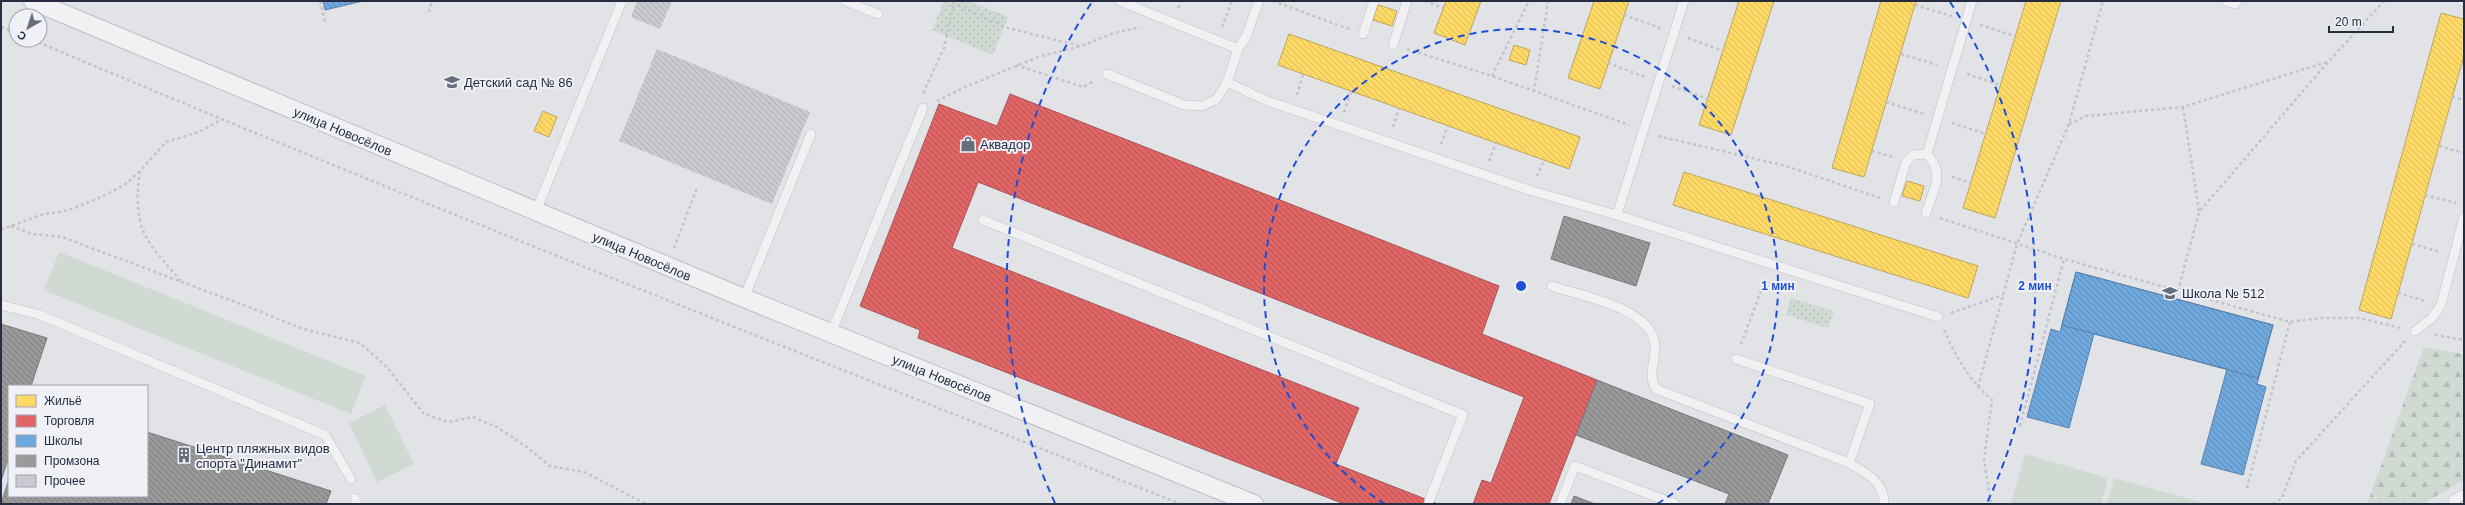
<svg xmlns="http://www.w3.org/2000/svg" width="2465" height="505" font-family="Arial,sans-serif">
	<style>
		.forest { fill: url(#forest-firs) }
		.park { fill: url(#park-dots) }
		.garden { fill: #d0dad2 }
		.homes { fill: url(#homes-back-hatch); stroke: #bea55b }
		.shops { fill: url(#shops-back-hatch); stroke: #a8555b }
		.schools { fill: url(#schools-back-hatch); stroke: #5983ae }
		.industry { fill: url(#industry-back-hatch); stroke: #77797f }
		.building { fill: url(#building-back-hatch) }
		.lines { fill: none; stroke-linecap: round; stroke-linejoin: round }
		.service-casing { stroke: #bec0c5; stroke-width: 10 }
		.minor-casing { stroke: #bec0c5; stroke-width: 20 }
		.path { stroke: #c3c4ca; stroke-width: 2.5; stroke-dasharray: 3 3; stroke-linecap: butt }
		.service { stroke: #f1f1f3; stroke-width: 9 }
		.minor { stroke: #f1f1f3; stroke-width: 18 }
		.ring { fill: none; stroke: #1d4ed8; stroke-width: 2; stroke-dasharray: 7 5 }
		.labels { text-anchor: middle; stroke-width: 4; stroke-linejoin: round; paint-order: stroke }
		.poi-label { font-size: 13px; fill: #272d41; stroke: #eff1f7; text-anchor: start }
		.street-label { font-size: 13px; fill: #272d41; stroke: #eff1f7 }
		.centre { fill: #1d4ed8; stroke: #eff1f7; stroke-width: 2 }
		.ring-label { font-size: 12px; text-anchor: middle; font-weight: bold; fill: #1d4ed8; stroke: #eff1f7; stroke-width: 4; stroke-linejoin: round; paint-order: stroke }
	</style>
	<defs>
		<pattern id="forest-firs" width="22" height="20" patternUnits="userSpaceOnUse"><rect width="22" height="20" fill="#d0dad2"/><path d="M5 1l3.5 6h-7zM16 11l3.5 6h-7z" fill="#b3bbb6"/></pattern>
		<pattern id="park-dots" width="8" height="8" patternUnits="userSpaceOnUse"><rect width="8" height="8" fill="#d0dad2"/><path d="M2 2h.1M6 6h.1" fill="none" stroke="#b3bbb6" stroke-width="1.8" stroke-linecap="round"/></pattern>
		<pattern id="homes-back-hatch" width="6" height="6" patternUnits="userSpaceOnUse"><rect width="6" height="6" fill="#ffd966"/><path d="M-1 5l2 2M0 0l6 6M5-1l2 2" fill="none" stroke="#dbbb5a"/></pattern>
		<pattern id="shops-back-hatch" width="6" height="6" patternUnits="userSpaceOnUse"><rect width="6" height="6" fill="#e06666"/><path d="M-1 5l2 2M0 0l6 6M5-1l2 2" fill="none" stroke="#b65456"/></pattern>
		<pattern id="schools-back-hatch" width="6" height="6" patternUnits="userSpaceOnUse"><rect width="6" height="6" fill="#6fa8dc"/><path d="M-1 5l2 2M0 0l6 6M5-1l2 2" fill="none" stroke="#5b89b4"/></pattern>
		<pattern id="industry-back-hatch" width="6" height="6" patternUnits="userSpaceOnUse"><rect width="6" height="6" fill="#999"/><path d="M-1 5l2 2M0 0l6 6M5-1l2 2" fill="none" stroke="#7d7d7e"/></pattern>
		<pattern id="building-back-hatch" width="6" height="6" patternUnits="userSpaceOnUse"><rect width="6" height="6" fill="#c8cacf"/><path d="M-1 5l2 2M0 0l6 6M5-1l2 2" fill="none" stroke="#acaeb3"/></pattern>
	</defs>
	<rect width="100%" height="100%" fill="#e1e3e7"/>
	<path class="forest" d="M2424 347 2464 354V480L2422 504H2367Z"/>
	<path class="park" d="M944 1H969L1008 17 993 55 932 30Z
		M1791 298 1834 311 1828 328 1786 315Z"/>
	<path class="garden" d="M59 252 366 376 351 414 44 290Z
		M385 405 414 464 377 482 349 423Z
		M2025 454 2108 478 2101 504H2011Z
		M2114 478 2208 504H2107Z"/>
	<path class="homes" d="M1446 1H1481L1465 45 1434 33Z
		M1594 1H1629L1600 89 1568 78Z
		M1739 1H1774L1731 135 1699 125Z
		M1881 1H1916L1864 177 1832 168Z
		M2026 1H2061L1995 218 1963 208Z
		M1378 5 1397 11 1392 26 1373 20Z
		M2441 13 2464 19V55L2391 319 2359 310Z
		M1289 34 1580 137 1569 169 1278 65Z
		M1514 45 1530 50 1526 65 1509 60Z
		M543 111 557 117 549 137 534 131Z
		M1684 172 1978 266 1968 298 1673 205Z
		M1907 181 1924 186 1920 201 1902 196Z"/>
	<path class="shops" d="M1010 94 1499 286 1482 334 1597 380 1549 504H1473L1482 480 1491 483 1524 397 978 182 952 248 1359 408 1336 464 1438 504H1344L918 338 920 330 860 306 939 104 997 126Z"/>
	<path class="schools" d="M323 1H363L325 10Z
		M2076 272 2273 325 2257 384 2266 387 2243 475 2201 464 2227 369 2094 334 2069 428 2027 417 2051 329 2060 332Z
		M2076 272 2273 325 2258 378 2062 325Z"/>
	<path class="industry" d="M1564 216 1650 243 1636 286 1551 259Z
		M1 324 47 338 31 386H9V456L1 481Z
		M1597 380 1788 455 1768 504H1725L1729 494 1576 435Z
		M147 432 331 491 326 504H1L9 479V496H147Z
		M1574 496 1595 504H1571Z"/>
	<path class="building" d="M637 1H672L660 29 631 17Z
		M657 49 810 112 772 204 619 141Z"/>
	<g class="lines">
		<defs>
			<path id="service" d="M845 1 878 14
				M1120 1 1238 49 1246 37 1259 1
				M2226 1 2235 4 2236 1
				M2462 1 2464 2
				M1363 34 1374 1
				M1393 45 1407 1
				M1107 74 1184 105 1202 106 1217 99 1227 82 1238 49
				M1227 82 1265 100 1532 191 1617 215 1938 317
				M1894 202 1906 162 1913 155 1927 154
				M536 211 622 1
				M1926 213C1933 189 1946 175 1927 154L1972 1
				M1617 215 1684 1
				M983 220 1463 415 1429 501
				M1552 286C1580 296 1653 308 1655 345 1656 361 1647 374 1656 389L1849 463C1866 473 1885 482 1884 504
				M744 298 811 134
				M1 305 38 314 325 435 351 479
				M2415 331 2432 318 2441 305 2464 217
				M831 333 923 108
				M1736 359 1870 404 1849 463
				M355 498 357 504
				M1560 504 1575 466 1675 504
				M2456 504 2453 500 2464 494"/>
			<path id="minor" d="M33 1 744 298 1254 504"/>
		</defs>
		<use href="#service" class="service-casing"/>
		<use href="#minor" class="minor-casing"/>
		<path class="path" d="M320 1 325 22
			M954 1V3L1004 27 1080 46
			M1273 1 1349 29
			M1425 1 1443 8
			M1735 1 1739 2
			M1915 5 1952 16
			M1178 8 1181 1
			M429 12 432 1
			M1624 15 1660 28
			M1980 25 2015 36
			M1 27 16 33
			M1222 27 1232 1
			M1688 38 1723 51
			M33 40C413 201 797 352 1181 504
			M1407 49 1492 76 1629 125
			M1901 54 1937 65
			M1608 63 1645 77
			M1016 65 1083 87 1094 81
			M1967 74 2000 85
			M1492 76 1529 1
			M1672 86 1708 99
			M1534 92 1548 1
			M923 93 944 48 954 3
			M1297 95 1303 74
			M2452 97 2464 100
			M937 101 965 87 1038 57 1081 46 1114 33 1140 27
			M1886 102 1924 114
			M2183 107 2199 211
			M1344 112 1351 92
			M1952 123 1986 134
			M2069 124 2086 116 2183 107 2327 62
			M1393 127 1399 109
			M1658 136 1786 166 1880 198
			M1441 144 1448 126
			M2439 146 2464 153
			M1872 151 1892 157
			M1489 161 1496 143
			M140 171C137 189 136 213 143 230 149 247 170 268 182 282
			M1537 176 1544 160
			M1952 177 1971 183
			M2425 195 2456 203
			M1940 218 2064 259 2290 322 2320 318H2359L2401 328
			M11 226 32 234 62 237 246 306 303 329 360 343 385 365 424 414 448 422 473 417 497 427 528 448 550 466 584 472 646 504
			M1 230 40 215 69 210 99 198 123 186 140 171 166 142 199 132 221 120
			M2412 244 2440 252
			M674 248 697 188
			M2178 291 2199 212 2328 62 2384 1
			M2398 293 2425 301
			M1951 313 2003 295
			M1944 330C1956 357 1969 380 1992 400L1984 460 1991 504
			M2435 335 2464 340
			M1741 344 1766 278
			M1978 387 2017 244 2069 124 2103 1
			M2020 426 2064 259
			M2247 488 2290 322
			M2273 504 2282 498 2296 461 2405 341"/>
		<use href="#service" class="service"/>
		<use href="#minor" class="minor"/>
	</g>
	<g class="ring">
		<path d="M1385 504A257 257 0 1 1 1657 504"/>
		<path d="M1055 503A514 514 0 0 1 1092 2M1950 2A514 514 0 0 1 1987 503"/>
	</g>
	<defs>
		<symbol id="school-bare" viewBox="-9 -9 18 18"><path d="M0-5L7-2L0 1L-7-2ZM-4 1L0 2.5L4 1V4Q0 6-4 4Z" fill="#686d7b" stroke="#eff1f7" stroke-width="2.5" paint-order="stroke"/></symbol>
		<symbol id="shop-bare" viewBox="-9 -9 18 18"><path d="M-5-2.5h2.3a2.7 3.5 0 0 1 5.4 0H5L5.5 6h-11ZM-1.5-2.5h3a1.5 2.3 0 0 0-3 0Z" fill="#686d7b" stroke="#eff1f7" stroke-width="2.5" paint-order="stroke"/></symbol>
		<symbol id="building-bare" viewBox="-9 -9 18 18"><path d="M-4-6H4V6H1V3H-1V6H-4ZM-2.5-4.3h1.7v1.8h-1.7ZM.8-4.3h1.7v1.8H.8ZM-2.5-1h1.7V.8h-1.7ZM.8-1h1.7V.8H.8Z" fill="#686d7b" stroke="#eff1f7" stroke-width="2.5" paint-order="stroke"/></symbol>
	</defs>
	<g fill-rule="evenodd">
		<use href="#school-bare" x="441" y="71" width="22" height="22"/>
		<use href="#shop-bare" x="957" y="133" width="22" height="22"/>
		<use href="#school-bare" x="2159" y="282" width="22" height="22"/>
		<use href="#building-bare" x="173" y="444" width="22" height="22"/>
	</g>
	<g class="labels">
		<g class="poi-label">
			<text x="464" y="87">Детский сад № 86</text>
			<text x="980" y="149">Аквадор</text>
			<text x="2182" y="298">Школа № 512</text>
			<text x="196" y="453">Центр пляжных видов<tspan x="196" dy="15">спорта "Динамит"</tspan></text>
		</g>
		<g class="street-label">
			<text transform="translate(343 131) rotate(23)" y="5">улица Новосёлов</text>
			<text transform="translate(642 256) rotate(23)" y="5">улица Новосёлов</text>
			<text transform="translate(942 378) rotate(22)" y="5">улица Новосёлов</text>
		</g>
	</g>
	<circle cx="1521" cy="286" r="6" class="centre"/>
	<g class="ring-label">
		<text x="1778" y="290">1 мин</text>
		<text x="2035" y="290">2 мин</text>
	</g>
	<rect width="2465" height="505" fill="none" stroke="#272d41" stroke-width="4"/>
	<rect x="8" y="385" width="140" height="112" fill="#eff1f7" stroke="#9fa3ae"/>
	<rect x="16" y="395" width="20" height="12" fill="#ffd966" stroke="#9fa3ae"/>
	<text x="44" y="405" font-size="12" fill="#272d41">Жильё</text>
	<rect x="16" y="415" width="20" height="12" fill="#e06666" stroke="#9fa3ae"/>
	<text x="44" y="425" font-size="12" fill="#272d41">Торговля</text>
	<rect x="16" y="435" width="20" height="12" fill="#6fa8dc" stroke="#9fa3ae"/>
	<text x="44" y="445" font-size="12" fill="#272d41">Школы</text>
	<rect x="16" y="455" width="20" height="12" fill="#999999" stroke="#9fa3ae"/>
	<text x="44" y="465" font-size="12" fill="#272d41">Промзона</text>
	<rect x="16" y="475" width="20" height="12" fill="#c8cacf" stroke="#9fa3ae"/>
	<text x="44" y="485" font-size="12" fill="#272d41">Прочее</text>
	<g transform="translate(28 28) rotate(219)"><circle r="19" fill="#eff1f7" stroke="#9fa3ae"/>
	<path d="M0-3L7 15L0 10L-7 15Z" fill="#686d7b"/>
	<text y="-6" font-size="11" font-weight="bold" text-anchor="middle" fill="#272d41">С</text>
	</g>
	<path d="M2329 26v6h64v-6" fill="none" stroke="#272d41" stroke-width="2"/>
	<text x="2335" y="26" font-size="12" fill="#272d41" stroke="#eff1f7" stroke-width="3" paint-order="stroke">20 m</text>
</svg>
